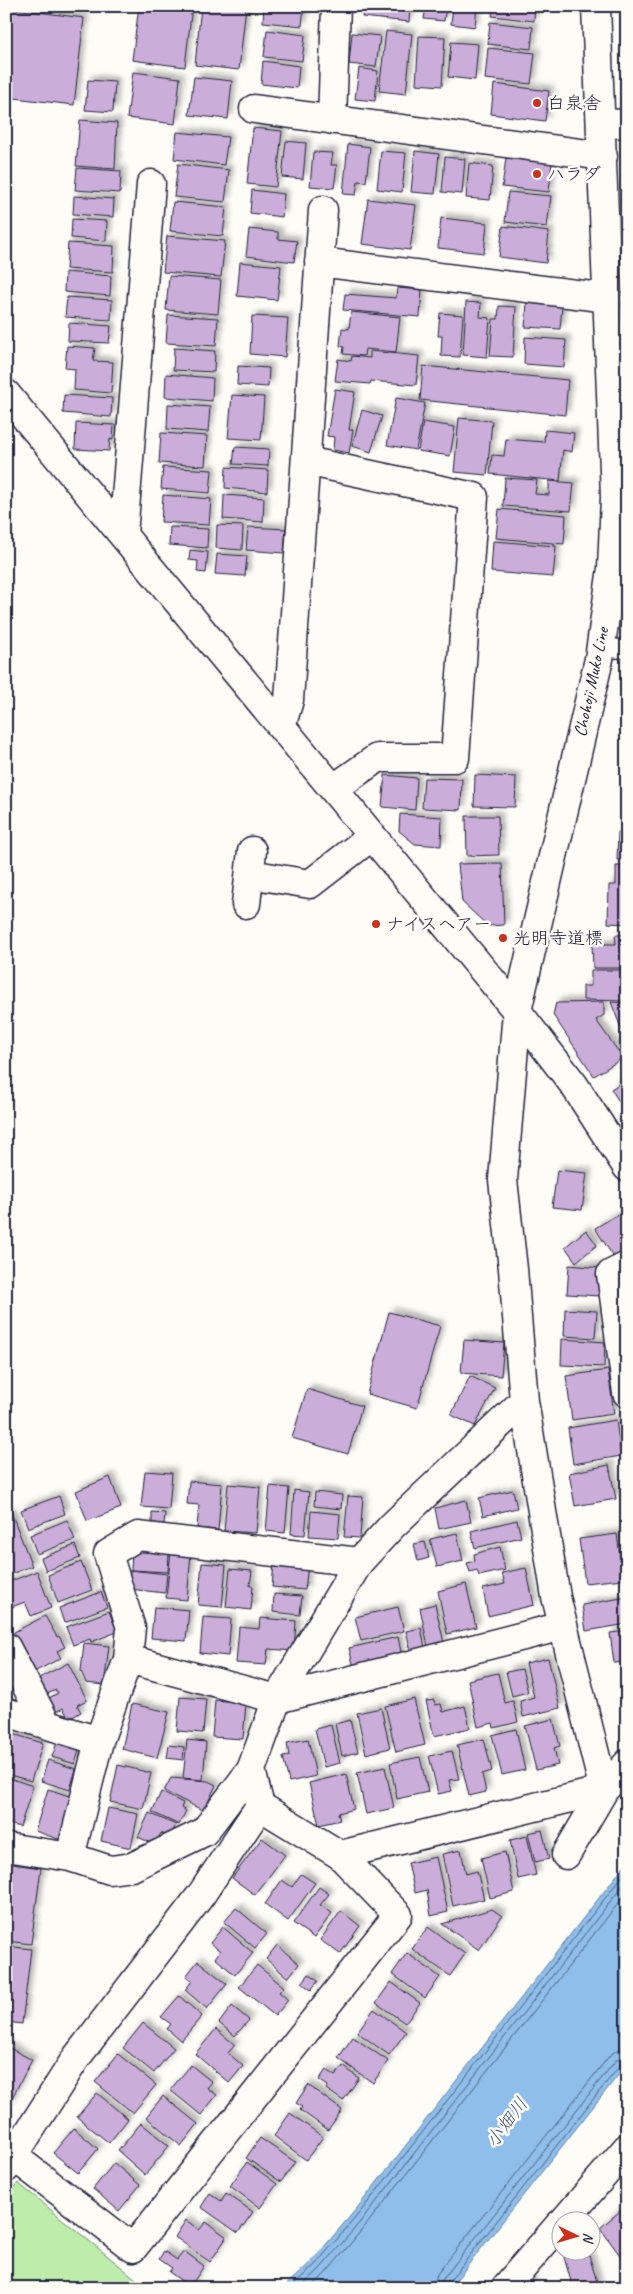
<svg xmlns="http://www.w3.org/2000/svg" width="633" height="2294" font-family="Caveat,'Klee One',sans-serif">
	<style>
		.green { fill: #bdecab; stroke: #708773 }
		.water { fill: #8ebee9; stroke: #6380a3 }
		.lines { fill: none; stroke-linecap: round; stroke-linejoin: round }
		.shore { stroke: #4d6081; stroke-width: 1 }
		.building { fill: #cbadda; stroke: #22223b; filter: url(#shadow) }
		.lane-casing { stroke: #22223b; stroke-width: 21 }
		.street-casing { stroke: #22223b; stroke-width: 31 }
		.secondary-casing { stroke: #22223b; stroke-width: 31 }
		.lane { stroke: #fdfcf7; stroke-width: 18 }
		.street { stroke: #fdfcf7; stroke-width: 28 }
		.secondary { stroke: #fdfcf7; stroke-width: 28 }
		.poi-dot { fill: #c8321e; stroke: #fdfcf7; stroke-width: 2 }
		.labels { text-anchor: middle; stroke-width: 5; stroke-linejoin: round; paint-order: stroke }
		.poi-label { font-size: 18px; fill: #22223b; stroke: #fdfcf7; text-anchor: start }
		.street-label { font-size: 18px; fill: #22223b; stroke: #fdfcf7 }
		.water-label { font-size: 19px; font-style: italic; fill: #485978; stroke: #fdfcf7 }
	</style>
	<defs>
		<filter id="shadow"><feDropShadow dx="4.5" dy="-4.5" stdDeviation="2.5" flood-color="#0004"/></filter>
	</defs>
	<rect width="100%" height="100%" fill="#fdfcf7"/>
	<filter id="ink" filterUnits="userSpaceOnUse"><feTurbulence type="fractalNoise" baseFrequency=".02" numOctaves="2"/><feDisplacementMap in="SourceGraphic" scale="10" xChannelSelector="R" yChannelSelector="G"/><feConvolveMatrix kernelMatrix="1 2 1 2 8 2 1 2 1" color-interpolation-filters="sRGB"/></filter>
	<g filter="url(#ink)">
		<path class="green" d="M18 2183 147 2288H6V2200Z"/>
		<path class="water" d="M627 1862V2064L450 2288H283L312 2261 357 2208Z"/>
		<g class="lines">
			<path class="shore" d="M290 2288 316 2264 361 2211 627 1870
				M300 2288 320 2269 366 2215 627 1880
				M311 2288 326 2273 371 2219 627 1892
				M433 2288 437 2274 610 2055 617 2050 627 2048
				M440 2288 443 2279 616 2060 627 2055
				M447 2288 448 2283 621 2064 627 2062"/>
		</g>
		<path class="building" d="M139 6H192L185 67 132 60Z
			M201 6H246L239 70 195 65Z
			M264 6H304L302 26 263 22Z
			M363 6H410L409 22 362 17Z
			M426 6H446L444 21 424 19Z
			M453 6H477L475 27 451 24Z
			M493 6H535L534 21 492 16Z
			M6 8 84 18 74 105 6 97Z
			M490 22 533 27 531 49 488 44Z
			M267 30 305 35 302 61 264 57Z
			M386 31 412 34 406 94 379 91Z
			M352 33 380 36 376 67 349 64Z
			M419 36 445 37 442 86 416 84Z
			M451 42 478 44 475 80 448 77Z
			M488 48 535 53 531 84 485 79Z
			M263 61 299 66 297 88 261 84Z
			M359 68 378 71 375 101 355 99Z
			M133 72 180 78 175 124 127 118Z
			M194 77 232 81 228 119 189 115Z
			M88 80 115 82 113 112 85 110Z
			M494 84 549 91 545 121 491 114Z
			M80 120 117 123 115 169 76 166Z
			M253 128 282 131 276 187 247 184Z
			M177 132 228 137 224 165 174 159Z
			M286 141 306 143 303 179 282 177Z
			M348 144 370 147 366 182 358 181 356 195 343 194Z
			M381 151 406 153 402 192 377 189Z
			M415 151 439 154 435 194 411 192Z
			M313 152 333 153 331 165H337L334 188 310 186Z
			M445 157 465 159 462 194 442 192Z
			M506 158 552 163 549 192 502 187Z
			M469 163 493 166 490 200 466 198Z
			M178 164 229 170 225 202 174 197Z
			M77 168 121 171 120 193 75 190Z
			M252 190 284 194 282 217 250 213Z
			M508 192 551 196 547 227 505 222Z
			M74 196 114 199 113 217 73 214Z
			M368 199 416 205 410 250 362 244Z
			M173 202 226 207 223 236 170 231Z
			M441 218 487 223 484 253 438 248Z
			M72 219 107 221 106 241 71 238Z
			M503 226 549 232 546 263 499 257Z
			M249 229 278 232V239L297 241 294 262 246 256Z
			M167 236 225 241 221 277 163 272Z
			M68 243 114 246 113 272 66 269Z
			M240 262 281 266 277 300 237 296Z
			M65 272 111 276 110 296 64 292Z
			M169 276 221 280 218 314 166 310Z
			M397 288 422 290 420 317 343 310 345 294 396 298Z
			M67 297 112 300 111 320 65 317Z
			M466 302 481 303 480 317 490 318 487 357 463 355Z
			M527 303 562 306 560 329 525 327Z
			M499 306 516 307 513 357 490 356 493 319H498Z
			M351 312 400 317 396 352 365 349 364 356 343 354 344 347 340 346 342 328 349 329Z
			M440 313 463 315 460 357 441 356 442 336H438Z
			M168 315 218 318 216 346 166 343Z
			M252 316 288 318 285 357 250 354Z
			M69 323 111 326 109 343 68 341Z
			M525 337 566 340 564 367 524 364Z
			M67 346 95 348 93 361 113 362 111 393 74 390 75 369 65 368Z
			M174 348 215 351 214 372 173 370Z
			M370 351 419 356 416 385 371 381 370 384 335 381 338 359 351 361 352 356 370 358Z
			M238 366 269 368 268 387 237 385Z
			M423 366 568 380 565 415 420 400Z
			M166 374 213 378 212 401 165 397Z
			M335 389 355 392 349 430H353L349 453 333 450 334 437 327 436Z
			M64 395 112 398 111 417 63 413Z
			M232 395 264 397 261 440 228 438Z
			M396 398 425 403 416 450 387 445Z
			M168 404 210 407 208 432 167 429Z
			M362 410 382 416 371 452 352 446Z
			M459 418 492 421 487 475 454 472Z
			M423 422 455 427 450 456 418 451Z
			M76 423 114 425 113 440 110 439 109 451 75 449Z
			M545 430 574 433 572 452 563 450 560 481 490 474 492 455 504 456 506 439 544 442Z
			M161 433 207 436 205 466 159 463Z
			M235 447 269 449 268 466 233 464Z
			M163 467 212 470 210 493 161 489Z
			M226 467 268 470 267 492 225 488Z
			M505 478 537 480 535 494 549 495V481L574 483 571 511 503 506Z
			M163 495 211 499 209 525 161 522Z
			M224 495 264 498 263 522 223 519Z
			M499 509 566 515 564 544 496 538Z
			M217 525 243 526 242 550 216 548Z
			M170 527 208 529 207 548 169 545Z
			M248 527 286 529 284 553 246 550Z
			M493 541 556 546 553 577 491 572Z
			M190 550 208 552 206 573 197 572 198 561 189 560Z
			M217 554 247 556 245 576 215 574Z
			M385 775 417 778 415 810 382 807Z
			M475 775 516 777 515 807 474 806Z
			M424 778 462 779 461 810 422 808Z
			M622 800H627V831L621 830Z
			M400 814 442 817 441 846 415 844 399 831Z
			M466 816H498L499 855 467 856Z
			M618 832H627V860H617Z
			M502 863 504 925 488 926 462 902 458 864Z
			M616 866H627V924L608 923 609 885H616Z
			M615 935H627V968H593L592 944H616Z
			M591 970H627V1001L583 1000V986H591Z
			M604 1002V1015L596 1020 623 1058 594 1076 553 1015 556 1003Z
			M611 1002 627 1003V1044Z
			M627 1079V1101L626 1100 620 1103 611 1089Z
			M557 1170 587 1173 582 1210 552 1207Z
			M627 1209V1254L616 1261 595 1228Z
			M586 1230 597 1245 576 1262 565 1247Z
			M569 1265 601 1268 599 1296 567 1294Z
			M565 1309 597 1311 595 1338 564 1336Z
			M389 1312 440 1326 417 1408 367 1394Z
			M562 1339 605 1342 604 1367 561 1365Z
			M464 1340 504 1343 501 1376 461 1373Z
			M608 1370 614 1414 572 1420 566 1376Z
			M470 1376 495 1388 475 1426 451 1415Z
			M307 1389 362 1406 348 1454 292 1438Z
			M616 1420 621 1456 573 1464 568 1428Z
			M609 1465 616 1499 575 1506 569 1473Z
			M145 1471 172 1473 169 1509 141 1507Z
			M110 1477 121 1508 87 1521 76 1491Z
			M189 1481 222 1484 218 1530 197 1528 199 1505 187 1504Z
			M228 1484 260 1487 256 1533 224 1531Z
			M270 1486 289 1488 285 1533 266 1531Z
			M294 1490 309 1492 305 1535 291 1534Z
			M513 1490 517 1508 483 1516 479 1498Z
			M315 1492 342 1495 341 1509 314 1506Z
			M59 1496 65 1514 28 1528 21 1510Z
			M348 1496 363 1497 360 1538 344 1537Z
			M466 1500 471 1522 439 1529 435 1508Z
			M311 1511 340 1514 338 1538 309 1536Z
			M11 1512 32 1566 6 1576V1514Z
			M152 1512 165 1513 164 1524 152 1523Z
			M67 1520 75 1540 37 1554 30 1535Z
			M517 1520 521 1537 475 1548 471 1531Z
			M457 1533 463 1561 437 1567 430 1539Z
			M617 1534 623 1579 585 1583 579 1539Z
			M425 1542 429 1558 418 1561 414 1544Z
			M75 1545 80 1558 46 1571 41 1558Z
			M500 1547 505 1570 479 1576 477 1570 470 1572 467 1563 475 1561 474 1554Z
			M132 1551 169 1554 168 1572 131 1570Z
			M171 1551 191 1553 187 1600 166 1598Z
			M81 1562 92 1590 58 1603 48 1575Z
			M274 1562 308 1565 305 1590 272 1587Z
			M202 1563 226 1565 222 1607 198 1605Z
			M526 1568 534 1605 488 1616 483 1589 505 1584 502 1573Z
			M230 1569 252 1571 250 1586H253L251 1610 226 1607Z
			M130 1570 167 1574 165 1593 129 1589Z
			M37 1571 51 1608 31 1616 25 1602 6 1609V1583Z
			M466 1584 476 1627 447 1634 438 1591Z
			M101 1592 107 1607 64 1623 59 1608Z
			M274 1594 302 1596 300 1615 273 1612Z
			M627 1597V1624L586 1631 582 1605Z
			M435 1604 444 1643 428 1647 420 1608Z
			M154 1607 189 1610 186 1641 151 1638Z
			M398 1607 404 1631 361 1641 355 1617Z
			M109 1611 117 1632 91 1642 90 1639 73 1645 66 1627Z
			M45 1616 57 1637 59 1636 65 1647 57 1651 61 1658 34 1672 14 1632Z
			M203 1617 231 1619 228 1656 200 1653Z
			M260 1618 296 1621 294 1651 268 1649 266 1665 236 1663 239 1627 259 1629Z
			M421 1628 425 1648 411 1651 406 1631Z
			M627 1631V1662L614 1663 610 1633Z
			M398 1637 402 1657 354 1668 349 1648Z
			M84 1643 109 1646 104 1685 86 1683 81 1671Z
			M548 1658 560 1708 523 1717 520 1701 534 1697 526 1663Z
			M68 1663 87 1700 77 1705 81 1712 69 1719 63 1708 56 1712 49 1698 58 1693 56 1690 47 1694 39 1678Z
			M522 1669 528 1692 512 1696 506 1672Z
			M498 1673 505 1703 513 1701 518 1722 494 1728 493 1723 478 1727 468 1680Z
			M180 1697 206 1699 203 1733 177 1731Z
			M414 1699 425 1745 396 1752 385 1706Z
			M215 1700 246 1703 243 1739 212 1737Z
			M434 1700 435 1705 441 1704 443 1712 465 1706 470 1728 434 1736 426 1701Z
			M132 1704 169 1712 157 1758 122 1749Z
			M381 1708 390 1748 366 1754 357 1713Z
			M553 1719 560 1746 554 1748 558 1765 536 1770 525 1726Z
			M350 1720 358 1752 342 1756 335 1724Z
			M331 1725 340 1763 324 1767 315 1729Z
			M516 1729 525 1770 502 1775 492 1735Z
			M13 1734 43 1743 31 1781 6 1774V1755Z
			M308 1739 316 1776 289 1782 283 1757 289 1756 287 1743Z
			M484 1739 492 1771 482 1774 486 1792 469 1796 457 1745Z
			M58 1740 80 1747 75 1764 52 1757Z
			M187 1740 206 1742 203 1780 183 1778Z
			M169 1745 184 1747 183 1760 167 1758Z
			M452 1751 459 1779 449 1780 452 1791 438 1794 429 1756Z
			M420 1757 428 1792 397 1799 390 1763Z
			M48 1760 76 1769 70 1790 41 1781Z
			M118 1765 151 1773 143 1809 110 1802Z
			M385 1767 394 1808 366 1814 357 1773Z
			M346 1774 354 1809 338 1813 340 1820 319 1825 309 1783Z
			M6 1777 33 1786 20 1827 6 1823Z
			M171 1778 208 1781 216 1785 204 1811 164 1791Z
			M48 1789 75 1798 61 1840 35 1831Z
			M161 1792 183 1803 181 1808 186 1811 179 1825 152 1812Z
			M108 1808 138 1814 131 1848 101 1841Z
			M149 1813 176 1825 170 1837 161 1833 155 1845 138 1837Z
			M542 1830 549 1859 535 1862 528 1833Z
			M527 1836 536 1875 518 1879 510 1840Z
			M262 1838 285 1855 255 1895 232 1878Z
			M461 1850 466 1874 477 1871 484 1899 453 1906 442 1854Z
			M505 1852 514 1892 490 1898 481 1858Z
			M436 1857 448 1912 431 1916 427 1890 415 1893 408 1863Z
			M6 1863 41 1868 31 1944 6 1941Z
			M301 1874 315 1883 288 1921 265 1904 282 1880 292 1887Z
			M319 1887 329 1894 320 1905 332 1913 314 1938 293 1923Z
			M236 1908 267 1934 255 1948 224 1922Z
			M492 1909 502 1916 479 1950 442 1924Z
			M341 1911 360 1926 340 1954 320 1940Z
			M223 1927 253 1953 235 1975 215 1958 220 1951 210 1943Z
			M428 1927 465 1954 450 1976 412 1949Z
			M277 1945 299 1964 288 1978 266 1959Z
			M6 1946 31 1949 22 2024 6 2022Z
			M407 1953 440 1977 425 1998 392 1974Z
			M198 1961 227 1984 207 2009 185 1990 192 1981 186 1976Z
			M257 1965 284 1987 279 1992 288 2000 275 2016 239 1987Z
			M309 1974 318 1981 311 1990 302 1983Z
			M391 1982 420 2003 405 2023 376 2003Z
			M179 1996 202 2016 181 2041 167 2029 171 2024 161 2017Z
			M232 2006 249 2020 235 2036 219 2023Z
			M374 2009 406 2032 389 2055 357 2032Z
			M143 2023 174 2048 154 2073 123 2048Z
			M216 2029 235 2045 228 2053 243 2066 229 2083 195 2054Z
			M353 2037 388 2061 373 2083 338 2058Z
			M6 2046 32 2060 6 2109Z
			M118 2054 156 2085 133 2113 95 2082Z
			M191 2065 212 2082 207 2088 217 2095 201 2115 170 2090Z
			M343 2066 359 2078 343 2101 326 2089 328 2086 319 2080 326 2070 335 2076Z
			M308 2085 342 2110 328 2130 300 2110 302 2107 296 2103Z
			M97 2093 128 2119 109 2143 77 2117Z
			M163 2096 198 2124 181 2146 146 2117Z
			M290 2113 323 2137 306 2160 274 2136Z
			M141 2123 169 2146 145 2175 118 2151Z
			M74 2128 98 2149 78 2173 53 2153Z
			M260 2138 295 2162 281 2182 246 2158Z
			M247 2162 277 2184 260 2208 230 2186Z
			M114 2163 140 2185 119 2211 93 2189Z
			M210 2193 221 2201 226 2193 253 2212 238 2233 201 2207Z
			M627 2205V2265L600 2228Z
			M186 2220 199 2230 206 2222 227 2237 210 2262 175 2237Z
			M164 2251 177 2260 184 2251 204 2266 190 2287 169 2272 172 2268 159 2259Z
			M572 2252H588L598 2285 589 2288H573L563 2254Z
			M526 2279 536 2288H518Z"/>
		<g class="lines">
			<defs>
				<path id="lane" d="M600 648 627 649"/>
				<path id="street" d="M254 109 603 156
					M332 120 336 6
					M601 123 627 124
					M319 262 608 298
					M6 394 517 1011 503 1180 513 1269 524 1401 556 1597 604 1790 566 1855
					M306 461 474 497 455 758H377L333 789
					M123 535 151 184
					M281 727 289 700 323 210
					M250 874 310 884 372 836
					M246 904 252 851
					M627 1266 611 1274 627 1393
					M524 1401 392 1526 359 1562 277 1699 251 1770 260 1806 340 1855 604 1790 627 1764
					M359 1562 138 1536 108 1554 131 1628 128 1659 277 1699 563 1626
					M6 1647 47 1725
					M6 1712 99 1741
					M6 1847 70 1857 110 1870 132 1867 204 1832 251 1770
					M70 1857 99 1741 128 1659
					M13 2156 133 2248 398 1915 340 1855
					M6 2168 76 2058 201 1895 260 1806
					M563 2222 627 2148
					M505 2288 560 2224"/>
				<path id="secondary" d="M596 6 615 497 612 568 599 659 517 1011 574 1085 627 1167"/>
			</defs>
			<use href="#lane" class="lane-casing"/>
			<use href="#street" class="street-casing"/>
			<use href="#secondary" class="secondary-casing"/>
			<use href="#lane" class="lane"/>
			<use href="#street" class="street"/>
			<use href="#secondary" class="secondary"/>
		</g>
	</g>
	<g class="poi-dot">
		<circle cx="537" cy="103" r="5"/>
		<circle cx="537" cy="174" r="5"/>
		<circle cx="376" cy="924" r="5"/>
		<circle cx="503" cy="938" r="5"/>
	</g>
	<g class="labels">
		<g class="poi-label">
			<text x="547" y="109">白泉舎</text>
			<text x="547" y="180">ハラダ</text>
			<text x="386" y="930">ナイスヘアー</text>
			<text x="513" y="944">光明寺道標</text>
		</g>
		<g class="street-label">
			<text transform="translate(591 682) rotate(-78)" y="6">Chohoji Muko Line</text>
		</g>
		<g class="water-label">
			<text transform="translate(506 2122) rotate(-53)" y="7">小畑川</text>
		</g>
	</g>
	<rect width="633" height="2294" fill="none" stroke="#fdfcf7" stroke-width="25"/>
	<rect x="12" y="12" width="608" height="2269" fill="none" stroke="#22223b" stroke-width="2" filter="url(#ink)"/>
	<g transform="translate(576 2236) rotate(95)"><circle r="24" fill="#fdfcf7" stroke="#a5a5ac"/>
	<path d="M0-4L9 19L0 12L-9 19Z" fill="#c8321e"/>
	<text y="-8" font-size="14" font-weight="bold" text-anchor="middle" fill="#22223b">N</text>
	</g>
</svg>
